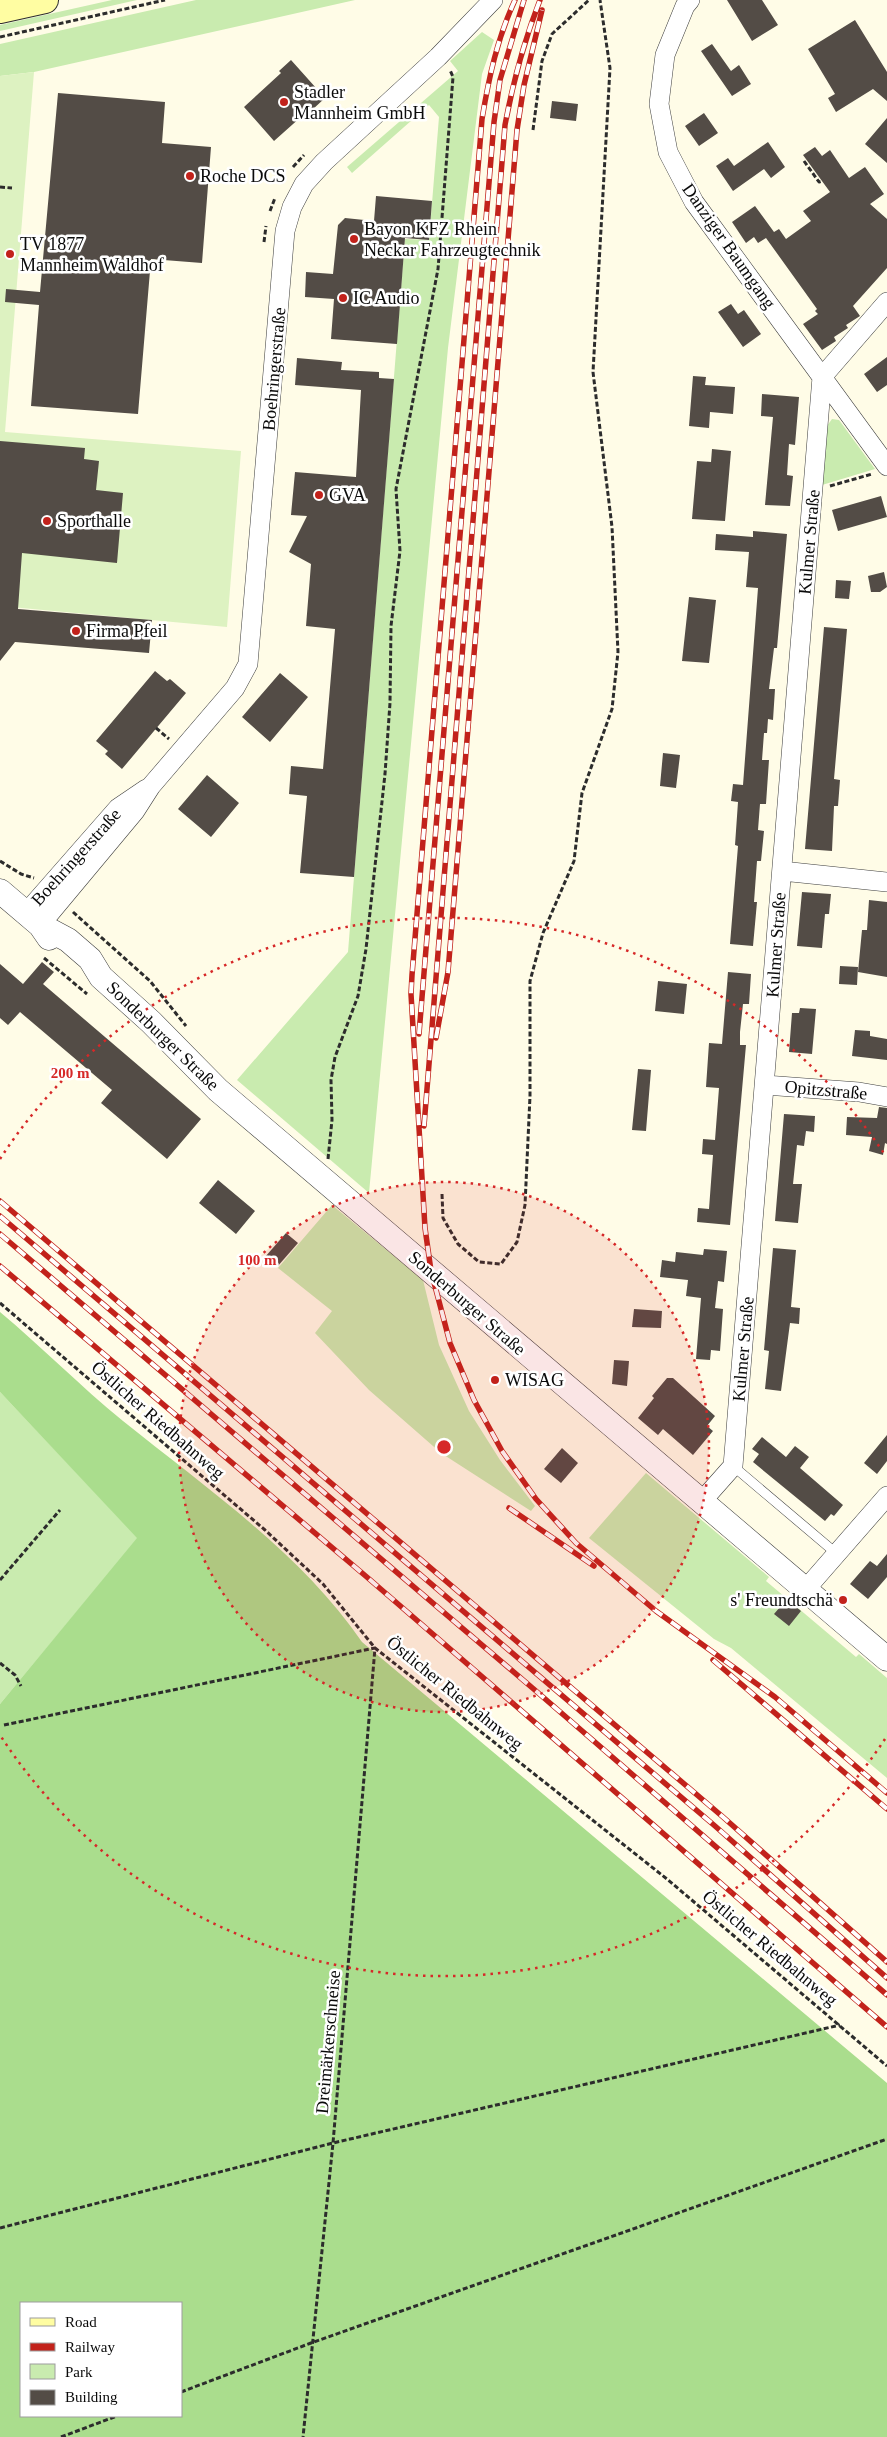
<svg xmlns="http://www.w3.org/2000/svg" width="887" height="2437" font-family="'Times New Roman',serif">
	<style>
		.green { fill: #c9ebaf }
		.forest { fill: #aadd8d; fill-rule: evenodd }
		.pitch { fill: #ddf2c1 }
		.building { fill: #534c46 }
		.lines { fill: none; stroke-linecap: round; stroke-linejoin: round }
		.service-casing { stroke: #3d3d3d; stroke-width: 10 }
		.minor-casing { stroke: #3d3d3d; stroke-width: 20 }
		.tertiary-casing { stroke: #3d3d3d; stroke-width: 25 }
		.secondary-casing { stroke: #2c2c2c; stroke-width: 28 }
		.path { stroke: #2c2c2c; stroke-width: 3; stroke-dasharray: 5 2.5; stroke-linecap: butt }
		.service { stroke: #fff; stroke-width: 9 }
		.minor { stroke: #fff; stroke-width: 19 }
		.tertiary { stroke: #fff; stroke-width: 24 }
		.secondary { stroke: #fffda2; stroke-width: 26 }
		.rail-casing { stroke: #c2221b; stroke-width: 5.5 }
		.rail { stroke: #fff; stroke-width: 4; stroke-dasharray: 11; stroke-linecap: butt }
		.ring { fill: none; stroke: #d62828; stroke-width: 2.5; stroke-dasharray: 2.5 5 }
		.poi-dot { fill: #c2221b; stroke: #fff; stroke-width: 2 }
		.labels { text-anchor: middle; stroke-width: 5; stroke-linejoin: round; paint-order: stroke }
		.poi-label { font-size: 18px; fill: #0a0a0a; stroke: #fff; text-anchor: start }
		.street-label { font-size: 18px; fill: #0a0a0a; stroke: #fff }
		.centre { fill: #d62828; stroke: #fff; stroke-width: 2.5 }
		.ring-label { font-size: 15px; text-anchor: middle; font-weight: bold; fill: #d62828; stroke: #fff; stroke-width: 5; stroke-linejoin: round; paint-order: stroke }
	</style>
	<rect width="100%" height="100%" fill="#fffce7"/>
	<path class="green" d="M112 0H137L0 31V25Z
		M196 0H355L34 72 0 76V44Z
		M482 32 494 40 482 74 448 348 369 1193 237 1080 348 952 405 239 429 240 439 117 429 105 352 173 347 167 458 71 450 61Z
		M832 419 839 420 875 469 822 485 827 426Z
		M332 1205 423 1280 439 1345 469 1411 500 1460 535 1506 531 1511 441 1453 369 1390 315 1333 332 1311 278 1268Z
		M0 1392 138 1538 0 1704Z
		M646 1473 769 1577 766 1581 856 1657 859 1654 887 1678V1778L731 1648 714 1639 589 1538Z"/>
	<path class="forest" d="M0 1312C42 1347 80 1386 123 1421 206 1488 301 1553 362 1642L887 2083V2437H0V1704L137 1538 0 1392ZM21 2303H181V2416H21Z"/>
	<path class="pitch" d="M34 72 5 432 241 451 227 627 0 606V76Z"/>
	<path class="building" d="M727 0H762L778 25 752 41Z
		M855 20 887 72V101L873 89 836 112 828 98 835 94 808 49Z
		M712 44 731 71 739 65 751 84 732 96 701 51Z
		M291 60 325 98 312 110 311 108 274 141 244 107 281 73 279 71Z
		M58 93 165 102 162 143 211 147 202 263 151 259 138 414 31 406 39 305 5 302 6 289 40 292Z
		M552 101 578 104 576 121 550 118Z
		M704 113 718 133 699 146 685 126Z
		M887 118V163L865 144Z
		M768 142 785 167 771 178 764 169 733 191 716 166 728 158 734 166Z
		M815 147 822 156 830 150 849 178 865 167 884 194 870 204 887 219V268L853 306 860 316 846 325 848 328 834 337 836 341 822 350 803 324 818 314 815 311 817 309 766 238 758 243 754 237 746 243 732 222 755 206 774 232 779 229 786 239 811 221 803 211 830 192 803 155Z
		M376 196 432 201 429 240 405 238 397 344 331 339 334 299 305 297 306 272 333 274 338 225 345 218 374 221Z
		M731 304 738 314 744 310 761 334 743 347 718 312Z
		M887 357V385L877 392 864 374Z
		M297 358 342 362 341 370 379 372V378L394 379 354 877 300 873 307 796 289 794 291 766 323 769 335 629 306 626 311 564 289 552 307 516 291 515 295 472 356 477 361 390 295 385Z
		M693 376 706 377 705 385 735 387 733 414 710 412 709 428 689 426Z
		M762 394 799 397 795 445 789 444 787 475 793 476 790 506 765 505 773 417 761 416Z
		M0 441 85 448 84 459 99 461 96 490 123 493 117 563 22 553 18 609 152 620 149 653 15 642 0 661Z
		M712 449 731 451 725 521 692 519 697 461 711 462Z
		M881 496 887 517 838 531 832 510Z
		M753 531 787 534 777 648H774L769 689H775L773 720 768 719 767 733H764L762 760H769L766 804H760L758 830 764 831 761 861H757L754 902H757L753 946 730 944 738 846 735 845 738 802 731 801 733 784 743 785 758 588 746 587 749 552 715 550 716 534 753 537Z
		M884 572 887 587 880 592H871L868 576Z
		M836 580 851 581 849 599 835 598Z
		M689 597 716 600 709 663 682 661Z
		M824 627 847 629 834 779 840 780 838 806H834L832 851 805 849Z
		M155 671 167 681 170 679 186 693 122 769 105 754 108 751 96 741Z
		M280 673 308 697 270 742 242 717Z
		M663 753 680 755 676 788 660 786Z
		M207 775 239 803 211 837 178 809Z
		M802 892 831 894 829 914H825L822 948 797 946Z
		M869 900 887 902V977L858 972 862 930H867Z
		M42 962 54 972 43 984 201 1119 167 1159 101 1103 112 1090 20 1012 8 1025 0 1018V964L23 984Z
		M840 966 858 967 857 985 839 984Z
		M728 972 751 974 749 1004H743L740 1032V1045H746L730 1225 697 1222 698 1208 709 1209 713 1155 702 1154 703 1139 715 1140 719 1088 706 1087 709 1043 722 1044Z
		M658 981 687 984 684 1014 655 1011Z
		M800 1008 816 1009 812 1054 789 1052 792 1013H799Z
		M855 1030 870 1031V1036L887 1039V1060L852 1056Z
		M638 1069 651 1070 646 1131 632 1130Z
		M879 1107 887 1108V1144L885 1143 883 1155 869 1151 872 1137 846 1135 847 1117 877 1118Z
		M784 1114 815 1116 814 1132 806 1131 804 1146 797 1145 793 1184H802L798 1223 775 1221Z
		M218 1180 255 1211 236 1234 199 1203Z
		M286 1233 298 1243 277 1267 265 1257Z
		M773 1248 796 1250 791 1307 800 1308 799 1324 790 1323 781 1391 765 1389 769 1351 764 1350Z
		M704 1249 727 1251 724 1282 718 1281 715 1308 723 1309 720 1351 711 1350 710 1360 696 1359 701 1298 686 1296 688 1280 660 1277 662 1260 675 1262 676 1252 703 1255Z
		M634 1309 662 1311 661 1328 632 1327Z
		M614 1360 629 1361 627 1386 612 1384Z
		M667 1378H673L715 1416 707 1426 713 1431 693 1455 663 1429 658 1435 638 1418 654 1398 652 1396Z
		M887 1435V1461L877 1474 864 1463Z
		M762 1437 786 1457 795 1446 809 1457 800 1468 843 1505 834 1516 831 1514 825 1521 753 1462 759 1454 752 1449Z
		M562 1448 578 1463 561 1483 544 1469Z
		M887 1554V1577L868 1599 850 1584 870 1561 877 1566Z
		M787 1599 801 1611 789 1626 774 1614Z"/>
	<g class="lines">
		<defs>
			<path id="service" d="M733 1466 837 1554"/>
			<path id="minor" d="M690 0 685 6 665 55 659 104 668 152 694 202 887 466
				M782 871 887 882
				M26 913 118 808 146 789
				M40 925 135 811 151 786 235 688 248 664 285 231 292 207 304 184 324 162 438 57 493 0
				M765 1085 859 1092 887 1097
				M702 1501 733 1466 822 377 887 302
				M805 1590 887 1496"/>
			<path id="tertiary" d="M0 891 40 925 49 938
				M40 925 68 940 90 959 101 977 151 1022 218 1090 887 1659"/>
			<path id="secondary" d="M0 10 45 0"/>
		</defs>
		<use href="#service" class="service-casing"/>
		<use href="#minor" class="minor-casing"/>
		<use href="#tertiary" class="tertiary-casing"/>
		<use href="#secondary" class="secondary-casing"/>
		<path class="path" d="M0 37 165 0
			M533 130 542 61 552 34 589 0
			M804 161 819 182 822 181
			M293 167 304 155
			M0 187 12 188
			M270 211 275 198
			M264 242 266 226
			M830 486 872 474
			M156 728 169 739
			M0 861 21 874 34 878
			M73 912 150 981 186 1026
			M44 958 87 994
			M328 1159 332 1120 331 1080 335 1057 358 996 366 949 385 774 390 703 391 626 400 551 396 489 438 269 453 77 450 70
			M442 1194 443 1218 458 1244 479 1262 501 1264 517 1242 525 1205 530 1096V981L543 933 574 861 582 793 612 709 618 652 612 527 593 372 610 68 600 0
			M0 1303 265 1530 323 1584 375 1648 667 1879 887 2066
			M0 1580 60 1510
			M0 1663 15 1675 21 1686
			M4 1725 375 1648 333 2143 303 2437
			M0 2228 333 2143 840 2025
			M181 2392 311 2343 887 2139
			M61 2437 117 2416"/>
		<use href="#service" class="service"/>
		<use href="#minor" class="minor"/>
		<use href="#tertiary" class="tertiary"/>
		<use href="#secondary" class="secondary"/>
		<defs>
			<path id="rail" d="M515 0C497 39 489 77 482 119L412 975 411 994 425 1228 431 1271 450 1343 474 1400 502 1451 536 1499 576 1543 656 1611 775 1697 887 1793
				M419 1034 494 122 500 80 524 0
				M436 1038 448 972 517 130 524 85 542 10
				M424 1126 505 125C513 82 524 41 540 0
				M0 1201 723 1817 887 1962
				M0 1216 715 1826 887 1978
				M0 1234 536 1691 887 1995
				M0 1266 368 1578 887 2027
				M509 1508 594 1566
				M713 1660 887 1809"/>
		</defs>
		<use href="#rail" class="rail-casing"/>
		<use href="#rail" class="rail"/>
	</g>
	<circle cx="444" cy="1447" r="265" fill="#d62828" fill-opacity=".12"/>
	<g class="ring">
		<circle cx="444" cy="1447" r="265"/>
		<path d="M885 1739A529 529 0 0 1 0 1735M0 1159A529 529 0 0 1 885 1155"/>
	</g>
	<g class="poi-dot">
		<circle cx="284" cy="102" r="5"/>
		<circle cx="190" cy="176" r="5"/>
		<circle cx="354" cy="239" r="5"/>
		<circle cx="10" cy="254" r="5"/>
		<circle cx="343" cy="298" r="5"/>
		<circle cx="319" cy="495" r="5"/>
		<circle cx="47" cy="521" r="5"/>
		<circle cx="76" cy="631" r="5"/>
		<circle cx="495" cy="1380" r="5"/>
		<circle cx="843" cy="1600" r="5"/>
	</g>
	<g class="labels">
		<g class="poi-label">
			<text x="294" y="98">Stadler<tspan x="294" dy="21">Mannheim GmbH</tspan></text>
			<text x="200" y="182">Roche DCS</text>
			<text x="364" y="235">Bayon KFZ Rhein<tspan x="364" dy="21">Neckar Fahrzeugtechnik</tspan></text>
			<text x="20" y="250">TV 1877<tspan x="20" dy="21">Mannheim Waldhof</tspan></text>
			<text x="353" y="304">IC Audio</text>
			<text x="329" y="501">GVA</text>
			<text x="57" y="527">Sporthalle</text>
			<text x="86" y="637">Firma Pfeil</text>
			<text x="505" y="1386">WISAG</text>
			<text x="833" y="1606" text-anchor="end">s' Freundtschä</text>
		</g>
		<g class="street-label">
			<text transform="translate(729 246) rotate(55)" y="6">Danziger Baumgang</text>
			<text transform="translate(274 369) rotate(-85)" y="6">Boehringerstraße</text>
			<text transform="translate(809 542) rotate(-85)" y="6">Kulmer Straße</text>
			<text transform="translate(76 857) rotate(-48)" y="6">Boehringerstraße</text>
			<text transform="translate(776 945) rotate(-86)" y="6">Kulmer Straße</text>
			<text transform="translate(163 1036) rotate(44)" y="6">Sonderburger Straße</text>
			<text transform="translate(826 1090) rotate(5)" y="6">Opitzstraße</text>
			<text transform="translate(467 1303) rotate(41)" y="6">Sonderburger Straße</text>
			<text transform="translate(743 1349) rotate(-85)" y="6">Kulmer Straße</text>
			<text transform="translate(158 1420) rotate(41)" y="6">Östlicher Riedbahnweg</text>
			<text transform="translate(455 1693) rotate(39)" y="6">Östlicher Riedbahnweg</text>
			<text transform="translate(770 1948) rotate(40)" y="6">Östlicher Riedbahnweg</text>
			<text transform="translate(328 2042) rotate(-85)" y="6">Dreimärkerschneise</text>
		</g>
	</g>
	<circle cx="444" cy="1447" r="8" class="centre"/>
	<g class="ring-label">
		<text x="70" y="1078">200 m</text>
		<text x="257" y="1265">100 m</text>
	</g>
	<rect x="20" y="2302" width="162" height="115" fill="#ffffff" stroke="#9d9d9d"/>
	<rect x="30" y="2318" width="25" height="8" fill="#fffda2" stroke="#9d9d9d"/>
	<text x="65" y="2327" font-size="15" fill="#0a0a0a">Road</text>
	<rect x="30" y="2343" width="25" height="8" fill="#c2221b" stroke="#9d9d9d"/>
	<text x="65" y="2352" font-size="15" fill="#0a0a0a">Railway</text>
	<rect x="30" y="2364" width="25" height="15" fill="#c9ebaf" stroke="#9d9d9d"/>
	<text x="65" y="2377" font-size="15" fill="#0a0a0a">Park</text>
	<rect x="30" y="2390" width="25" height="15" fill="#534c46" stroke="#9d9d9d"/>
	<text x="65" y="2402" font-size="15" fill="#0a0a0a">Building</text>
</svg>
